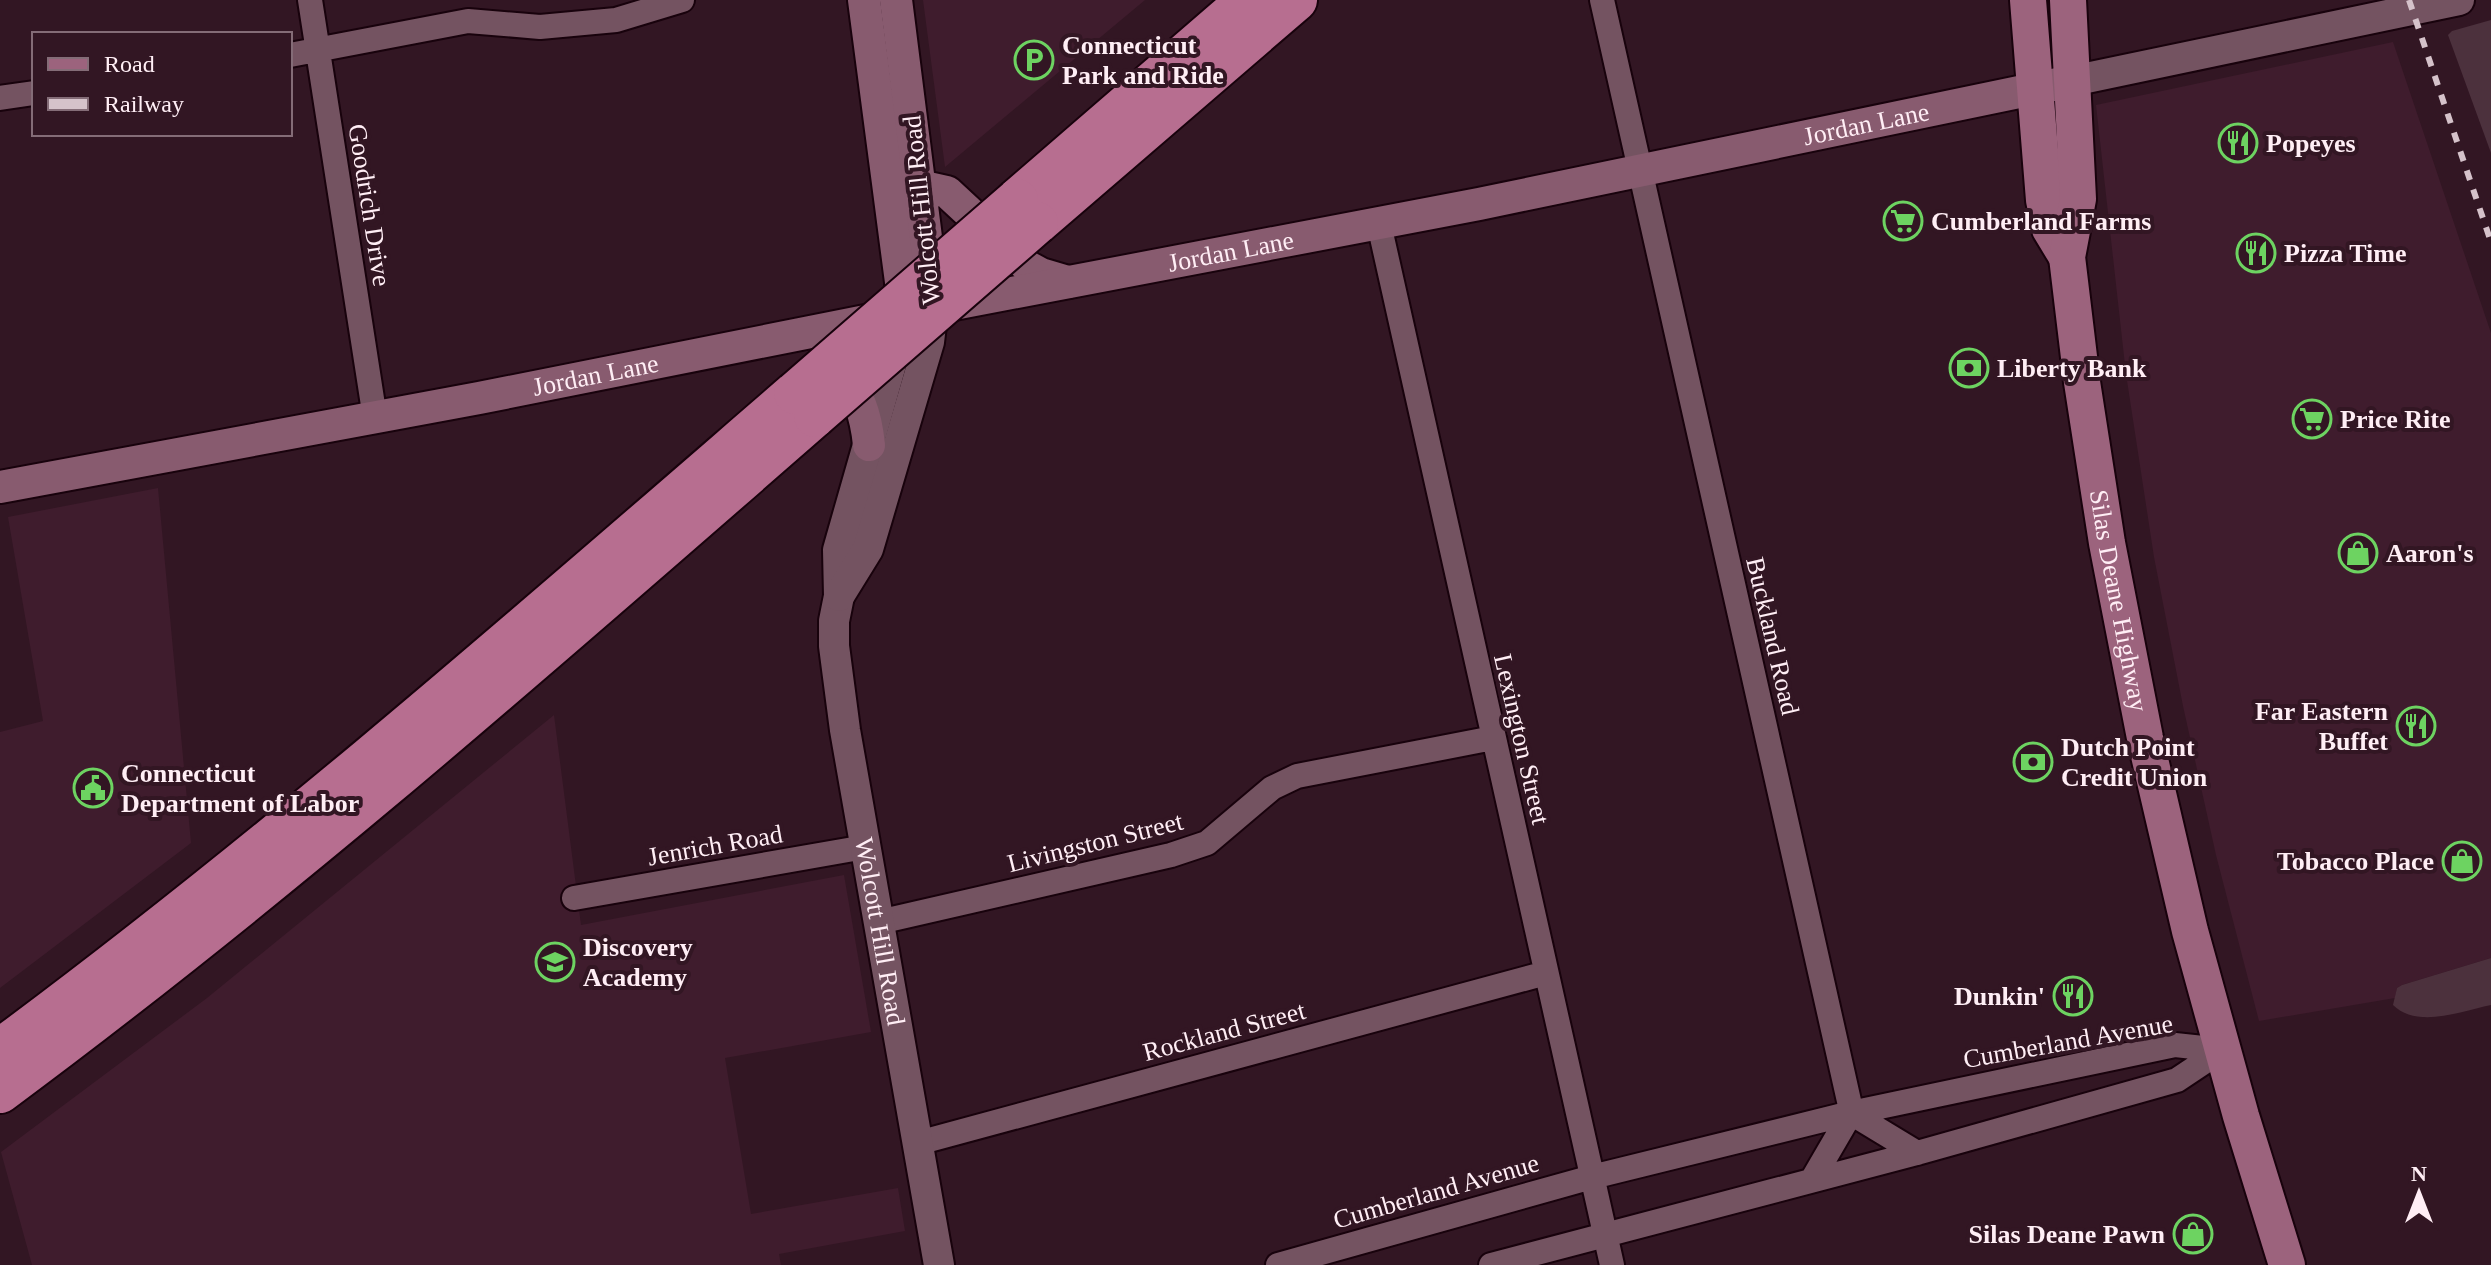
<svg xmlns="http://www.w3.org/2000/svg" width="2491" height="1265" font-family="'Times New Roman',serif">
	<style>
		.built { fill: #3f1c2d }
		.green { fill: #4c313d }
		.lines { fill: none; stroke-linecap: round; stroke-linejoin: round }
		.minor-casing { stroke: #18020c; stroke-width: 28 }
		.tertiary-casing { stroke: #18020c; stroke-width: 34 }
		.secondary-casing { stroke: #18020c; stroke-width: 36 }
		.primary-casing { stroke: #18020c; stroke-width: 40 }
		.motorway-casing { stroke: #18020c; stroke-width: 46 }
		.minor { stroke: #745361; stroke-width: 24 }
		.tertiary { stroke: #745361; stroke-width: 30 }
		.secondary { stroke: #885b6f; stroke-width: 32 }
		.primary { stroke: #9c637d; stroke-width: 36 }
		.motorway { stroke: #b76e90; stroke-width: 42 }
		.rail { stroke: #d5c2ca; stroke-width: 6; stroke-dasharray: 10 10; stroke-linecap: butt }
		.motorway-bridge-casing { stroke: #18020c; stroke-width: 46; stroke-linecap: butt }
		.motorway-bridge { stroke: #b76e90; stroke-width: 42 }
		.labels { text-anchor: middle; stroke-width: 8; stroke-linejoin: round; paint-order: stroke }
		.poi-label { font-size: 26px; font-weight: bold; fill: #ffeef5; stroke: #321623; text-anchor: start }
		.street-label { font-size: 26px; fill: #ffeef5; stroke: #321623 }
	</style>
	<rect width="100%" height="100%" fill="#321623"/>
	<path class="built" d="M923 0H1145L945 167Z
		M2393 42 2491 333V958L2402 985 2397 988 2395 998 2259 1021 2216 855 2183 706 2154 557 2126 374 2096 105Z
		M158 488 191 843 0 988V732L43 721 8 517Z
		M554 715 581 925 844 875 871 1032 725 1058 751 1214 898 1188 905 1231 779 1254 781 1265H32L1 1152 207 998Z"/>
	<path class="green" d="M2491 20V153L2448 35 2452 31Z
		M2491 958V1005C2462 1011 2417 1029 2393 1005L2397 988 2402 985Z"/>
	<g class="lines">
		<defs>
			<path id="minor" d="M310 0 375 418
				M1602 0 1849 1101 1851 1113 1812 1180
				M290 55 468 21 540 27 616 20 682 0
				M0 98 34 93
				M1379 224 1612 1265
				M574 898 865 847
				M879 922 1171 855 1207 843 1272 788 1297 776 1493 738
				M1851 1113 1917 1153
				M918 1143 1546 973
				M1278 1265 1592 1177 1851 1113 2175 1045 2222 1050
				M1491 1265 1917 1153 2177 1080 2222 1050"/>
			<g id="tertiary">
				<path d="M2072 81 2459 0"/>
				<path id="s1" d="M898 340 838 550 839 596 834 621V646L845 730 939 1265"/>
				<path d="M839 596 868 549 929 342 933 308"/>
			</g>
			<g id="secondary">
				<path d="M864 0 901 282V314"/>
				<path d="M896 0 933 293"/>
				<path d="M920 186 947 192 1028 267 1041 274 1068 282"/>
				<path id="s2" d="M938 307 1479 204 2072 81"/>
				<path d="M837 371C859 392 866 415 869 445"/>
				<path id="s3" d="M0 487 479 398 881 318"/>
			</g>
			<g id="primary">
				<path d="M2028 0 2044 200 2050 229 2067 257"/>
				<path id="s4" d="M2068 0 2078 199 2067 257 2082 382 2107 543 2145 738 2190 931 2241 1116 2287 1265"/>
			</g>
			<path id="motorway" d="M1017 200 1248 0
				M1037 223 1296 0
				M0 1050C277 845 535 618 795 393
				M0 1092C284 882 549 648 815 416"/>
		</defs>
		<use href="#minor" class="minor-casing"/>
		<use href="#tertiary" class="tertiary-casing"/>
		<use href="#secondary" class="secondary-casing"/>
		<use href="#primary" class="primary-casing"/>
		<use href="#motorway" class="motorway-casing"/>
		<use href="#minor" class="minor"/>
		<use href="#tertiary" class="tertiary"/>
		<use href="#secondary" class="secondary"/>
		<use href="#primary" class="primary"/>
		<use href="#motorway" class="motorway"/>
		<path class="rail" d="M2409 0 2491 242"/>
		<defs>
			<path id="motorway-bridge" d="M795 393 1017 200
				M815 416 1037 223"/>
		</defs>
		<use href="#motorway-bridge" class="motorway-bridge-casing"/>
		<use href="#motorway-bridge" class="motorway-bridge"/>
	</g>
	<defs>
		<symbol id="parking-ring" viewBox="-11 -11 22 22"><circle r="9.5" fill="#321623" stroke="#6dd361" stroke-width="1.5"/><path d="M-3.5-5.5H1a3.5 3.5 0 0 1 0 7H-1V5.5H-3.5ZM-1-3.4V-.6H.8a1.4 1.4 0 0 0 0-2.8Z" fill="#6dd361"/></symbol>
		<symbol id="restaurant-ring" viewBox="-11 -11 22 22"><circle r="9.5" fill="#321623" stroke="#6dd361" stroke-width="1.5"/><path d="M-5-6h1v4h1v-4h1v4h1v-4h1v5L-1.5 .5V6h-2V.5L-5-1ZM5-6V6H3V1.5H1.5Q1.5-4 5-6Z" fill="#6dd361"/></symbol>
		<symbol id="supermarket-ring" viewBox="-11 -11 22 22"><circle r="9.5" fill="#321623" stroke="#6dd361" stroke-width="1.5"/><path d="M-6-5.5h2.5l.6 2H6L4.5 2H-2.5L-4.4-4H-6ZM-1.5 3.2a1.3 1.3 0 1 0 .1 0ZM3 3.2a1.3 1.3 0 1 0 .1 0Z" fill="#6dd361"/></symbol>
		<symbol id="bank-ring" viewBox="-11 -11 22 22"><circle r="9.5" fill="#321623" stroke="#6dd361" stroke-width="1.5"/><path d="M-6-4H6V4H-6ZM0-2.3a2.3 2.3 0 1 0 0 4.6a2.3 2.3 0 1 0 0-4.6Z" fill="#6dd361"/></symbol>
		<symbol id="shop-ring" viewBox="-11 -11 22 22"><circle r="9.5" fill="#321623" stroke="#6dd361" stroke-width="1.5"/><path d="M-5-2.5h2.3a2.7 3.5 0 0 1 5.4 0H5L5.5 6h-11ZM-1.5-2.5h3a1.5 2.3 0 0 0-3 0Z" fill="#6dd361"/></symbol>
		<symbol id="civic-ring" viewBox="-11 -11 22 22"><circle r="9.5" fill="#321623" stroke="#6dd361" stroke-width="1.5"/><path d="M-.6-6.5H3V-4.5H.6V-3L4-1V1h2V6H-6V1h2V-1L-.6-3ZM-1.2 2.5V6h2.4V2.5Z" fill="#6dd361"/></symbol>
		<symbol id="school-ring" viewBox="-11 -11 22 22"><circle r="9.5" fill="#321623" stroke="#6dd361" stroke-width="1.5"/><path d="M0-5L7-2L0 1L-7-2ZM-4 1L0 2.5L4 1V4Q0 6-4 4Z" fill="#6dd361"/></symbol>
	</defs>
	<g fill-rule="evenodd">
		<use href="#parking-ring" x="1012" y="38" width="44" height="44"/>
		<use href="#restaurant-ring" x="2216" y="121" width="44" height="44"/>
		<use href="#supermarket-ring" x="1881" y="199" width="44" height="44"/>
		<use href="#restaurant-ring" x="2234" y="231" width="44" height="44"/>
		<use href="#bank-ring" x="1947" y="346" width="44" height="44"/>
		<use href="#supermarket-ring" x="2290" y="397" width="44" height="44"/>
		<use href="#shop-ring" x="2336" y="531" width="44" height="44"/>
		<use href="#restaurant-ring" x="2394" y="704" width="44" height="44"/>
		<use href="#bank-ring" x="2011" y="740" width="44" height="44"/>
		<use href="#civic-ring" x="71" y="766" width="44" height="44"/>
		<use href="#shop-ring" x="2440" y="839" width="44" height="44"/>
		<use href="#school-ring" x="533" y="940" width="44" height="44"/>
		<use href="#restaurant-ring" x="2051" y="974" width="44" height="44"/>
		<use href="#shop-ring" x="2171" y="1212" width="44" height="44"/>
	</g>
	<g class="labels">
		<g class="poi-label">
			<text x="1062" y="54">Connecticut<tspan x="1062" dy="30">Park and Ride</tspan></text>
			<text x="2266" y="152">Popeyes</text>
			<text x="1931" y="230">Cumberland Farms</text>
			<text x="2284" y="262">Pizza Time</text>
			<text x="1997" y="377">Liberty Bank</text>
			<text x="2340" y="428">Price Rite</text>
			<text x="2386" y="562">Aaron's</text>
			<text x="2388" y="720" text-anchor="end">Far Eastern<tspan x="2388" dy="30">Buffet</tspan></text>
			<text x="2061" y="756">Dutch Point<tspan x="2061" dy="30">Credit Union</tspan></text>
			<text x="121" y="782">Connecticut<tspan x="121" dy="30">Department of Labor</tspan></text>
			<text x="2434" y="870" text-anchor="end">Tobacco Place</text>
			<text x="583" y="956">Discovery<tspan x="583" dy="30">Academy</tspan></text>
			<text x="2045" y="1005" text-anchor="end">Dunkin'</text>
			<text x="2165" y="1243" text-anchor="end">Silas Deane Pawn</text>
		</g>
		<g class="street-label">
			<text dy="9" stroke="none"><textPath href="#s2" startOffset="946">Jordan Lane</textPath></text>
			<text transform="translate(370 205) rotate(81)" y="9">Goodrich Drive</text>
			<text transform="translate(921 210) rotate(-96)" y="9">Wolcott Hill Road</text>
			<text dy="9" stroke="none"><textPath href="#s2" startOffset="298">Jordan Lane</textPath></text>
			<text dy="9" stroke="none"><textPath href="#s3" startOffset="606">Jordan Lane</textPath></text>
			<text dy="9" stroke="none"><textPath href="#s4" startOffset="606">Silas Deane Highway</textPath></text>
			<text transform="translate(1773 636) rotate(77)" y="9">Buckland Road</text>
			<text transform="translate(1522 739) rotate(77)" y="9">Lexington Street</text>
			<text transform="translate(1095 842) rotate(-14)" y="9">Livingston Street</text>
			<text transform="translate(715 845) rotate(-10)" y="9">Jenrich Road</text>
			<text dy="9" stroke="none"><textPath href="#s1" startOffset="604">Wolcott Hill Road</textPath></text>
			<text transform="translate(1224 1031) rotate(-15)" y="9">Rockland Street</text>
			<text transform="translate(2068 1041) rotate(-10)" y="9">Cumberland Avenue</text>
			<text transform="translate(1436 1191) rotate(-16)" y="9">Cumberland Avenue</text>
		</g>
	</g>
	<rect x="32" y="32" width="260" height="104" fill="#321623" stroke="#846c77" stroke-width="2"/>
	<rect x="48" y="58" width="40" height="12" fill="#9c637d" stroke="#846c77" stroke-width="2"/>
	<text x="104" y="72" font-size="24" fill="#ffeef5">Road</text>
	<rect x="48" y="98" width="40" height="12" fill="#d5c2ca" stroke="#846c77" stroke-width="2"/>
	<text x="104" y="112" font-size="24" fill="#ffeef5">Railway</text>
	<g transform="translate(2419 1193)" stroke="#321623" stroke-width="6" paint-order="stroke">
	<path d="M0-6L14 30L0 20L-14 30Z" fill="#ffeef5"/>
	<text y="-12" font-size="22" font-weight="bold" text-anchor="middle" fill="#ffeef5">N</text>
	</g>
</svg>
